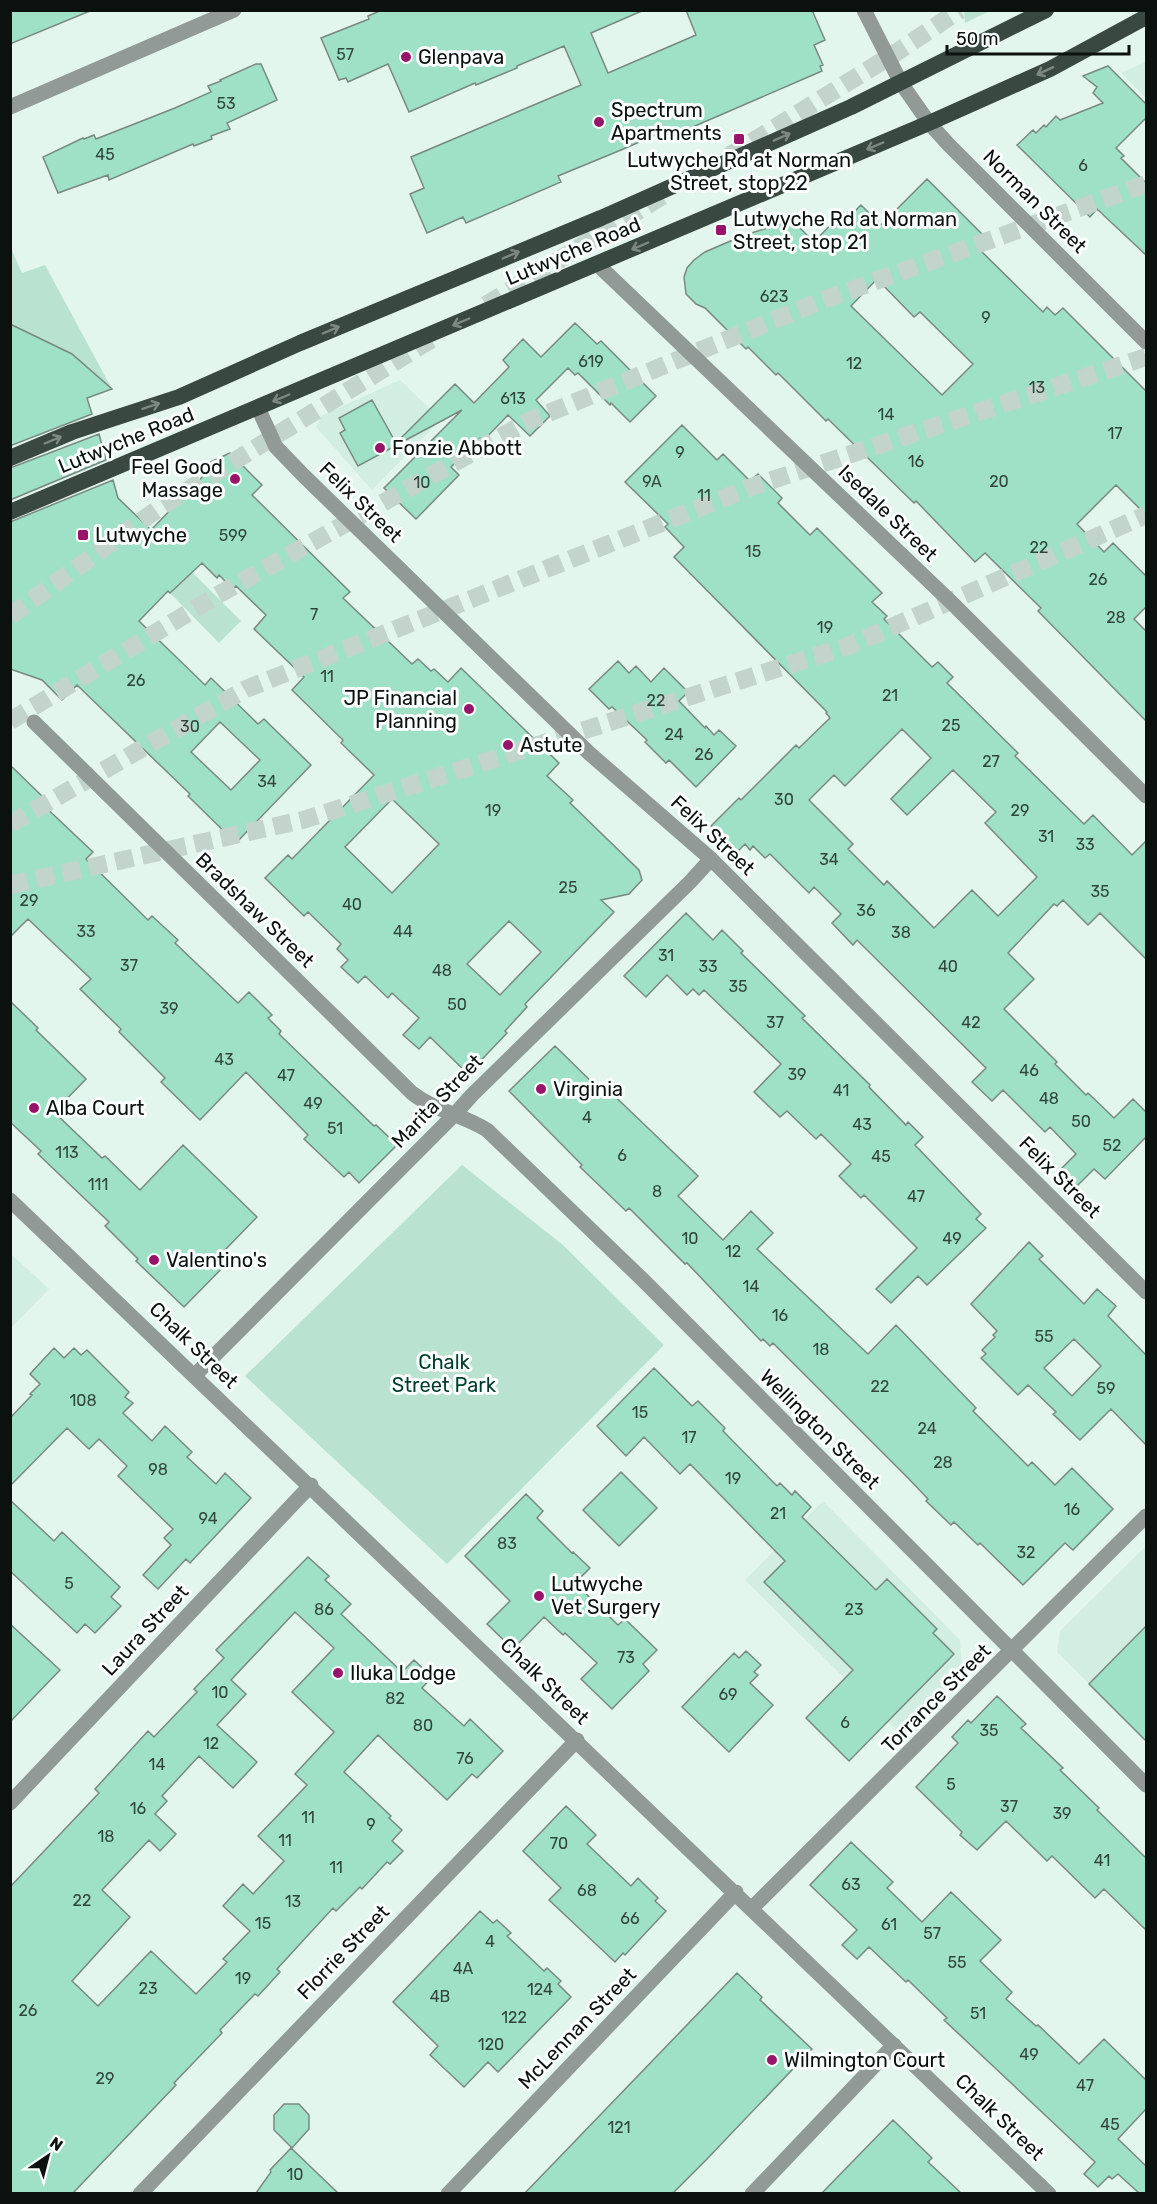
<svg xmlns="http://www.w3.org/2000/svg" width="1157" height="2204" font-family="Rubik,sans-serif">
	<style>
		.built { fill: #d2ede1 }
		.green { fill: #bae2d1 }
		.building { fill: #9fe1c7; stroke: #788982; stroke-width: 1.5; fill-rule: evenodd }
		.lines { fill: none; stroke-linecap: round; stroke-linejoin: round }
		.motorway-tunnel { stroke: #c3d4cc; stroke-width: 18; stroke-dasharray: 18 9; stroke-linecap: butt }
		.minor { stroke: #929a97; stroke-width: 15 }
		.tertiary { stroke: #929a97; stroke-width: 15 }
		.trunk { stroke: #3a4842; stroke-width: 16 }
		.oneway { stroke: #7e8883 }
		.poi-dot { fill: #98146a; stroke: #fbfffd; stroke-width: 2 }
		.labels { text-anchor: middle; stroke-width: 6; stroke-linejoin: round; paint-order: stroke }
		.number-label { font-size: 16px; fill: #30453c }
		.poi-label { font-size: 20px; fill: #0b110e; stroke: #fbfffd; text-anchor: start }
		.street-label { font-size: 20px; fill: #0b110e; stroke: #fbfffd }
		.park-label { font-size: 20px; fill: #013c2c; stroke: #fbfffd }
	</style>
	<rect width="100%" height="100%" fill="#e3f6ee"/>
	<path class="built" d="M1146 62V98L1121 73Z
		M400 380 441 420 372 490 316 427 321 416Z
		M10 1253 49 1289 11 1328H10Z
		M823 1501 960 1640 962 1672 898 1731 745 1580Z
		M1146 1546V1741L1057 1652 1060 1631Z"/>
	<path class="green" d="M964 11V10L990 11 965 23Z
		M10 246 22 273 45 265 112 389 72 354 11 324Z
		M118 498 241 621 219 643 170 593 188 575 167 564Z
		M462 1165 563 1245 664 1345 447 1564 245 1376Z"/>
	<path class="building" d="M10 10H90V11L10 44Z
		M382 10H644L591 33 608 73 696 35 686 10H812L825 40 814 45 823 65 820 66 822 71 672 136 669 129 621 150 558 176 561 182 466 223 463 217 427 233 410 194 424 188 411 157 581 85 564 46 517 66V68L476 85 475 83 409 112 388 64 348 82 346 78 339 80 321 38 369 19 368 16Z
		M256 64H261L277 100 227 123 230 129 211 136 212 139 194 146 193 144 109 180 108 175 58 193 43 157 83 138 84 139 94 135 96 139 175 108 211 92 208 86 221 81 220 80Z
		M1108 66 1146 104V118L1116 148 1124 156 1121 158 1146 183V255L1097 209 1090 217 1017 145 1033 130 1036 133 1044 125 1046 127 1056 116 1060 120 1103 103 1093 93 1097 87 1083 76Z
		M927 179 989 241 980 250 1043 312 1047 307 1055 315 1063 308 1146 391V515L1116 485 1077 524 1104 552 1113 543 1146 576V607L1134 619 1146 631V721L1038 611 1041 608 985 553 975 562 916 501 914 503 828 419 826 421 778 373 776 375 748 347 746 349 705 308 696 304 686 294 684 277 687 268 694 260 705 252 742 236 792 220 814 242 843 212 848 218 861 205 881 225ZM877 279 914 317 920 312 973 364 942 395 851 306Z
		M575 323 597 344 601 341 656 396 630 422 611 403 610 405 578 373 575 375 568 368 536 400 550 416 530 436 508 415 483 441 480 438 451 467 459 475 416 519 384 488 462 410 404 441 401 438 455 384 474 403 509 367 503 360 523 339 541 357Z
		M10 324 72 354 112 389 87 398 92 414 10 446Z
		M372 400 397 445 358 466 340 433 345 430 339 418Z
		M682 425 717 460 723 454 750 481 758 474 782 498 778 503 810 535 817 528 882 593 872 602 887 616 884 619 932 667 938 662 953 677 947 683 1018 753 1015 756 1084 824 1093 815 1132 855 1146 841V959L1100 913 1088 925 1063 900 1057 906 1054 904 1008 953 1034 979 1004 1009 1057 1062 1055 1064 1086 1095 1088 1093 1114 1118 1133 1099 1146 1112V1137L1105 1179 1094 1169 1077 1186 1061 1169 1076 1154 1050 1127 1045 1132 1003 1090 992 1101 972 1082 986 1068 857 940 853 945 832 923 841 914 814 887 809 893 770 854 765 858 753 846 750 850 745 844 737 852 711 826 739 798 741 800 796 745 799 748 830 718 826 713 827 712 674 557 684 547 665 527 668 524 625 482ZM902 729 931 758 891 799 907 815 953 770 996 812 985 823 1037 877 998 916 972 890 934 928 887 881 884 885 848 849 853 844 809 800 834 775 845 786Z
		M99 434 106 460 10 500V468Z
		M230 453 262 485 252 495 350 592 343 598 412 664 418 659 431 671 434 669 448 682 461 668 559 763 547 776 573 800 570 803 639 870 642 880 629 894 601 900 614 912 525 1004 527 1007 505 1031 507 1033 468 1074 430 1037 419 1049 403 1035 419 1018 392 993 388 998 365 976 358 983 341 967 348 960 337 949 341 944 308 912 304 916 265 878 288 855 292 859 374 775 341 743 343 740 292 690 304 677 254 629 266 615 236 586 233 589 219 575 217 578 202 563 170 593 168 591 139 621 205 685 211 678 258 724 264 719 311 765 236 843 188 796 190 794 77 685 62 700 42 680 10 669V522L113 480 118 498 151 530 209 470 204 465ZM220 722 260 760 231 790 191 752ZM392 799 439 844 392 893 345 847ZM509 921 541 952 500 995 467 964Z
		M618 661 629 673 636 666 651 682 664 668 688 692 679 701 705 728 706 726 714 735 719 730 736 746 696 787 669 760 666 763 645 742 647 740 612 707 609 709 589 689Z
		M10 765 44 798 40 802 93 852 86 859 148 920 152 916 178 940 175 943 238 1003 249 992 272 1015 268 1018 281 1031 279 1034 374 1126 376 1125 397 1145 359 1183 349 1172 344 1177 304 1139 308 1135 246 1072 200 1120 161 1082 165 1078 119 1032 121 1029 80 989 91 979 28 919 10 937Z
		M686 913 713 940 722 930 743 951 741 953 805 1016 802 1018 870 1085 869 1087 906 1125 908 1122 923 1137 915 1145 981 1214 976 1219 986 1228 927 1285 918 1276 891 1303 876 1289 917 1248 864 1195 861 1198 839 1176 851 1164 821 1134 816 1139 787 1111 780 1117 754 1092 781 1064 704 990 699 995 693 989 687 995 667 975 646 997 624 976Z
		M10 1001 38 1028 36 1030 86 1079 54 1112 102 1158 105 1156 140 1190 183 1145 257 1217 224 1251 232 1258 184 1307 136 1261 138 1259 105 1226 109 1222 38 1154 41 1151 10 1122Z
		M555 1046 598 1088 602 1084 698 1176 678 1196 723 1240 751 1211 773 1233 757 1249 868 1354 896 1325 976 1408 973 1411 1028 1466 1032 1462 1055 1485 1072 1468 1113 1509 1073 1550 1065 1543 1023 1585 980 1543 978 1545 954 1522 951 1525 926 1501 928 1499 909 1479 773 1343 770 1346 763 1339 761 1341 687 1263 685 1264 629 1208 626 1211 580 1167 582 1165 509 1091Z
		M1029 1242 1043 1256 1039 1259 1084 1304 1097 1289 1116 1306 1108 1316 1146 1355V1445L1111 1409 1080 1440 1053 1414 1056 1412 1028 1385 1018 1395 981 1358 986 1354 982 1350 995 1337 993 1335 997 1331 971 1304ZM1074 1339 1101 1366 1072 1396 1044 1368Z
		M54 1348 64 1358 74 1348 81 1355 87 1350 129 1392 125 1397 133 1403 123 1413 152 1441 165 1426 192 1452 187 1457 216 1484 225 1473 251 1498 190 1563 186 1559 158 1589 143 1575 171 1545 164 1538 173 1529 118 1476 127 1466 99 1439 89 1449 67 1428 10 1486V1418L32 1395 30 1394 40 1384 30 1374Z
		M654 1368 692 1406 698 1401 725 1428 723 1431 777 1486 780 1483 792 1495 795 1491 811 1507 802 1517 876 1590 887 1579 937 1629 933 1633 954 1654 849 1761 806 1718 853 1670 764 1582 785 1561 690 1464 680 1474 644 1437 626 1456 597 1426Z
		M621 1472 657 1508 619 1546 583 1510Z
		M526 1494 543 1511 537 1518 572 1553 573 1552 590 1568 575 1583 618 1625 625 1619 657 1650 643 1664 649 1671 612 1709 581 1679 597 1663 565 1633 563 1635 544 1617 513 1649 487 1624 510 1601 465 1556Z
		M10 1500 54 1541 62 1532 120 1587 111 1597 121 1606 95 1633 85 1624 77 1633 10 1571Z
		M308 1557 329 1576 325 1580 351 1604 341 1614 402 1672 414 1660 432 1677 422 1688 464 1726 470 1719 503 1751 477 1778 472 1774 447 1800 378 1735 344 1772 391 1816 389 1818 402 1830 392 1841 403 1851 390 1864 387 1862 362 1889 360 1887 336 1911 333 1908 277 1969 280 1972 258 1996 255 1994 220 2030 222 2033 174 2083 176 2085 73 2193H10V1887L99 1793 95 1789 148 1731 154 1737 197 1692 194 1689 224 1658 216 1650ZM295 1612 334 1648 292 1692 334 1732 295 1774 307 1785 258 1836 284 1861 253 1894 243 1884 223 1906 250 1931 223 1959 227 1962 196 1994 151 1951 98 2006 72 1981 130 1917 102 1890 149 1840 160 1851 176 1834 155 1814 167 1801 162 1796 199 1756 233 1788 257 1762 217 1725 246 1694 231 1680Z
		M10 1624 60 1670 10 1722Z
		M1146 1626V1741L1089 1684Z
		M746 1651 761 1665 754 1672 758 1675 750 1683 773 1705 729 1752 682 1707 734 1653 739 1658Z
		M997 1696 1026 1724 1021 1728 1063 1768 1060 1770 1099 1808 1097 1810 1146 1858V1930L1104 1889 1095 1898 1052 1856 1047 1861 1006 1821 977 1850 960 1835 962 1832 916 1787 958 1743 952 1737 968 1720 971 1723Z
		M566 1806 596 1835 587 1844 631 1886 638 1878 658 1898 655 1901 666 1911 625 1955 623 1953 615 1962 549 1900 561 1888 523 1851Z
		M851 1842 893 1882 887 1888 922 1922 951 1892 1001 1940 980 1961 1012 1992 1006 1999 1036 2026 1038 2025 1079 2064 1104 2039 1146 2080V2109L1118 2139 1146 2166V2193H1139L1118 2174 1112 2179 1109 2176 1098 2187 1084 2174 1095 2162 944 2020 947 2018 908 1980 906 1982 869 1947 857 1959 842 1945 857 1930 810 1885Z
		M480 1911 493 1923 497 1920 511 1933 507 1936 544 1971 547 1968 561 1981 558 1984 571 1997 498 2072 488 2062 464 2087 430 2055 438 2046 393 2002Z
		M737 1973 762 1997 760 2000 812 2049 707 2159 673 2193H525Z
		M284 2104H299L309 2115V2129L292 2148 274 2130V2115Z
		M893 2120 932 2158 928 2162 961 2193H822Z
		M291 2148 338 2193H256L271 2172 270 2170Z"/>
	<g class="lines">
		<path class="motorway-tunnel" d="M729 156 897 52 960 10
			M486 305 664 195
			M10 616 162 506 435 337
			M10 721 216 596 529 421 823 300 1146 184
			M10 824 246 689 754 486 1146 357
			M10 885 303 820 851 645 1146 515"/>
		<path class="minor" d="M864 10 901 83
			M10 107 234 10
			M597 264 951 602 1146 796
			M258 408 276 447 304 476 589 753 711 859 1146 1292
			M34 722 412 1093C435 1111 464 1115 487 1130L643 1280 1146 1785
			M195 1375 455 1114 472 1095 690 882 711 859
			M10 1803 311 1485
			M752 1908 1146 1516
			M140 2194 577 1740
			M752 2194 894 2045"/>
		<path class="tertiary" d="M901 83 929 123 949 145 1146 342
			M10 1200 1049 2194
			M448 2194 736 1892"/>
		<path class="trunk" d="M10 458 72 432 179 397 300 343 601 218 851 107 1046 10
			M10 512 929 123 1050 69 1146 17"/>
	</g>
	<defs><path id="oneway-shaft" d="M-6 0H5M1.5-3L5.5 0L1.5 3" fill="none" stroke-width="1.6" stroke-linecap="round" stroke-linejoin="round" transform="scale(1.5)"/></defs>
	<g class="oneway">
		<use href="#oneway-shaft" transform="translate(1045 71) rotate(155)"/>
		<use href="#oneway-shaft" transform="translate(782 137) rotate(-24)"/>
		<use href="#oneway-shaft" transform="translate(875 146) rotate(157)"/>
		<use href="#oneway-shaft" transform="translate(640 246) rotate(157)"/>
		<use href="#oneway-shaft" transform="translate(511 255) rotate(-23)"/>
		<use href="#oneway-shaft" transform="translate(461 322) rotate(157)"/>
		<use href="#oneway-shaft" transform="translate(331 330) rotate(-23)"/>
		<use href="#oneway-shaft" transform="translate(281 398) rotate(157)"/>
		<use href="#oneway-shaft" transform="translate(151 406) rotate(-18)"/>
		<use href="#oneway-shaft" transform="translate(53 440) rotate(-23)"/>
	</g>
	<g class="poi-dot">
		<circle cx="406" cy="57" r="6"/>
		<circle cx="599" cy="122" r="6"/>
		<rect x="733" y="133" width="12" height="12" rx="3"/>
		<rect x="715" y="224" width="12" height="12" rx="3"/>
		<circle cx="380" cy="448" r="6"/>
		<circle cx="235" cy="479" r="6"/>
		<rect x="77" y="529" width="12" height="12" rx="3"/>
		<circle cx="469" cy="709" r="6"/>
		<circle cx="508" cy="745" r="6"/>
		<circle cx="541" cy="1089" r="6"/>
		<circle cx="34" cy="1108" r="6"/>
		<circle cx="154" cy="1260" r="6"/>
		<circle cx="539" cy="1596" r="6"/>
		<circle cx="338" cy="1673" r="6"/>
		<circle cx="772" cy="2060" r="6"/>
	</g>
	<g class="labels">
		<g class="number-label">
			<text x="345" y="60">57</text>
			<text x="226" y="109">53</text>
			<text x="105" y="160">45</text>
			<text x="1083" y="171">6</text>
			<text x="774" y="302">623</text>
			<text x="986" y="323">9</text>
			<text x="591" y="367">619</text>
			<text x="854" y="369">12</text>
			<text x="1037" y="393">13</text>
			<text x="513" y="404">613</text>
			<text x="886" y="420">14</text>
			<text x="1115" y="439">17</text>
			<text x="680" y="458">9</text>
			<text x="916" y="467">16</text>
			<text x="652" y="487">9A</text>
			<text x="999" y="487">20</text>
			<text x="422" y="488">10</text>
			<text x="704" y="501">11</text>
			<text x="233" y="541">599</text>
			<text x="1039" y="553">22</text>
			<text x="753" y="557">15</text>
			<text x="1098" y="585">26</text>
			<text x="314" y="620">7</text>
			<text x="1116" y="623">28</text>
			<text x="825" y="633">19</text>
			<text x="327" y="682">11</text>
			<text x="136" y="686">26</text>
			<text x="890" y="701">21</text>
			<text x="656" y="706">22</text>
			<text x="951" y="731">25</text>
			<text x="190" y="732">30</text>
			<text x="674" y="740">24</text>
			<text x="704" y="760">26</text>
			<text x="991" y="767">27</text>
			<text x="267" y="787">34</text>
			<text x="784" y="805">30</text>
			<text x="493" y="816">19</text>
			<text x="1020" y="816">29</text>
			<text x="1046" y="842">31</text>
			<text x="1085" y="850">33</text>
			<text x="829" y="865">34</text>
			<text x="568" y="893">25</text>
			<text x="1100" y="897">35</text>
			<text x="29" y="906">29</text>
			<text x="352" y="910">40</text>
			<text x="866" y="916">36</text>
			<text x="86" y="937">33</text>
			<text x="403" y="937">44</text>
			<text x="901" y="938">38</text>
			<text x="666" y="961">31</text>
			<text x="129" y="971">37</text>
			<text x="708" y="972">33</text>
			<text x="948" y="972">40</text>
			<text x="442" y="976">48</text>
			<text x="738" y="992">35</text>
			<text x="457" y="1010">50</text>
			<text x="169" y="1014">39</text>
			<text x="775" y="1028">37</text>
			<text x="971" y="1028">42</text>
			<text x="224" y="1065">43</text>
			<text x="1029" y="1076">46</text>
			<text x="797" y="1080">39</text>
			<text x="286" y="1081">47</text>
			<text x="841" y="1096">41</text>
			<text x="1049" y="1104">48</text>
			<text x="313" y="1109">49</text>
			<text x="587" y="1123">4</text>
			<text x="1081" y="1127">50</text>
			<text x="862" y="1130">43</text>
			<text x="335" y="1134">51</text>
			<text x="1112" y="1151">52</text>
			<text x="67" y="1158">113</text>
			<text x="622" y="1161">6</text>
			<text x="881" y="1162">45</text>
			<text x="98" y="1190">111</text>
			<text x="657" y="1197">8</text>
			<text x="916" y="1202">47</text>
			<text x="690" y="1244">10</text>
			<text x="952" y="1244">49</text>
			<text x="733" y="1257">12</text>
			<text x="751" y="1292">14</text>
			<text x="780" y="1321">16</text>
			<text x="1044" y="1342">55</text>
			<text x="821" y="1355">18</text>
			<text x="880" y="1392">22</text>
			<text x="1106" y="1394">59</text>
			<text x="83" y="1406">108</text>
			<text x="640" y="1418">15</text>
			<text x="927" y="1434">24</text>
			<text x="689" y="1443">17</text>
			<text x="943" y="1468">28</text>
			<text x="158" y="1475">98</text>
			<text x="733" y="1484">19</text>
			<text x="1072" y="1515">16</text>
			<text x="778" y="1519">21</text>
			<text x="208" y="1524">94</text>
			<text x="507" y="1549">83</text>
			<text x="1026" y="1558">32</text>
			<text x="69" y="1589">5</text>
			<text x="324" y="1615">86</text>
			<text x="854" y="1615">23</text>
			<text x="626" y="1663">73</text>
			<text x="220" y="1698">10</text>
			<text x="728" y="1700">69</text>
			<text x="395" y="1704">82</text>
			<text x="845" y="1728">6</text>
			<text x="423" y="1731">80</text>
			<text x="989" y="1736">35</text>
			<text x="211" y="1749">12</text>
			<text x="465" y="1764">76</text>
			<text x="157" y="1770">14</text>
			<text x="951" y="1790">5</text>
			<text x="1009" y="1812">37</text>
			<text x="138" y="1814">16</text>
			<text x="1062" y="1819">39</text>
			<text x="308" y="1823">11</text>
			<text x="371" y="1830">9</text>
			<text x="106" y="1842">18</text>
			<text x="285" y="1846">11</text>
			<text x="559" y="1849">70</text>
			<text x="1102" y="1866">41</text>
			<text x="336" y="1873">11</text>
			<text x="851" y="1890">63</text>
			<text x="587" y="1896">68</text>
			<text x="82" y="1906">22</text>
			<text x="293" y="1907">13</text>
			<text x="630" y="1924">66</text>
			<text x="263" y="1929">15</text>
			<text x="889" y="1930">61</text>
			<text x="932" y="1939">57</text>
			<text x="490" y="1947">4</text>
			<text x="957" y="1968">55</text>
			<text x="463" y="1974">4A</text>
			<text x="243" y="1984">19</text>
			<text x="148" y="1994">23</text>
			<text x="540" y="1995">124</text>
			<text x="440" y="2002">4B</text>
			<text x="28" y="2016">26</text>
			<text x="978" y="2019">51</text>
			<text x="514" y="2023">122</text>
			<text x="491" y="2050">120</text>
			<text x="1029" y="2060">49</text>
			<text x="105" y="2084">29</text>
			<text x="1085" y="2091">47</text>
			<text x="1110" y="2130">45</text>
			<text x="619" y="2133">121</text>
			<text x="295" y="2180">10</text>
		</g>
		<g class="poi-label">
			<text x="418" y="64">Glenpava</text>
			<text x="611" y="117">Spectrum<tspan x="611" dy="23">Apartments</tspan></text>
			<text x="739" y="167" text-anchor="middle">Lutwyche Rd at Norman<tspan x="739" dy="23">Street, stop 22</tspan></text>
			<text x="733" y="226">Lutwyche Rd at Norman<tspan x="733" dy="23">Street, stop 21</tspan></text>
			<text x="392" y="455">Fonzie Abbott</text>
			<text x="223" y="474" text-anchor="end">Feel Good<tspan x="223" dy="23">Massage</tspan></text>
			<text x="95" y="542">Lutwyche</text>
			<text x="457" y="705" text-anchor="end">JP Financial<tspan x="457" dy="23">Planning</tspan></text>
			<text x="520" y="752">Astute</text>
			<text x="553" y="1096">Virginia</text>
			<text x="46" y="1115">Alba Court</text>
			<text x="166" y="1267">Valentino's</text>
			<text x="551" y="1591">Lutwyche<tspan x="551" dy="23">Vet Surgery</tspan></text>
			<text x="350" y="1680">Iluka Lodge</text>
			<text x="784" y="2067">Wilmington Court</text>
		</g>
		<g class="street-label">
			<text transform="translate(1035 201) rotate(45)" y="7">Norman Street</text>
			<text transform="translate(573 251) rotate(-23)" y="7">Lutwyche Road</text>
			<text transform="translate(126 440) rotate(-22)" y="7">Lutwyche Road</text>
			<text transform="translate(361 502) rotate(44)" y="7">Felix Street</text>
			<text transform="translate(888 513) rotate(44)" y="7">Isedale Street</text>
			<text transform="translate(713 835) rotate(43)" y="7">Felix Street</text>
			<text transform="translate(255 910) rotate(44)" y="7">Bradshaw Street</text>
			<text transform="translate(437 1101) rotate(-46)" y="7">Marita Street</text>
			<text transform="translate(1060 1177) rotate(45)" y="7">Felix Street</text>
			<text transform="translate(194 1345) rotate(44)" y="7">Chalk Street</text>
			<text transform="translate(820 1429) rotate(45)" y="7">Wellington Street</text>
			<text transform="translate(145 1630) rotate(-47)" y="7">Laura Street</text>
			<text transform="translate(545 1681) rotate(44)" y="7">Chalk Street</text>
			<text transform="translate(936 1698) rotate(-45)" y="7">Torrance Street</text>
			<text transform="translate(343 1952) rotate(-46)" y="7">Florrie Street</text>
			<text transform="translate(577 2028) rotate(-46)" y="7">McLennan Street</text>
			<text transform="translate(1000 2117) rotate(44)" y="7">Chalk Street</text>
		</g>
		<g class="park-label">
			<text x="444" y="1369">Chalk<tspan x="444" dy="23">Street Park</tspan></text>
		</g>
	</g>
	<rect width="1157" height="2204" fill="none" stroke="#0b110e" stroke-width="24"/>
	<g transform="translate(48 2156) rotate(35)" stroke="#fbfffd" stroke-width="4.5" paint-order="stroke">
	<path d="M0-4.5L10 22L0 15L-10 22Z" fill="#0b110e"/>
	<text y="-9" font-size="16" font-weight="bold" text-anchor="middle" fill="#0b110e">N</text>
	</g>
	<path d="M947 45v9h182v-9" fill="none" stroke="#0b110e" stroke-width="3"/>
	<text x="956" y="45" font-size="18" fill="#0b110e" stroke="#fbfffd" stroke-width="4.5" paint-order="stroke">50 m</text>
</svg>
